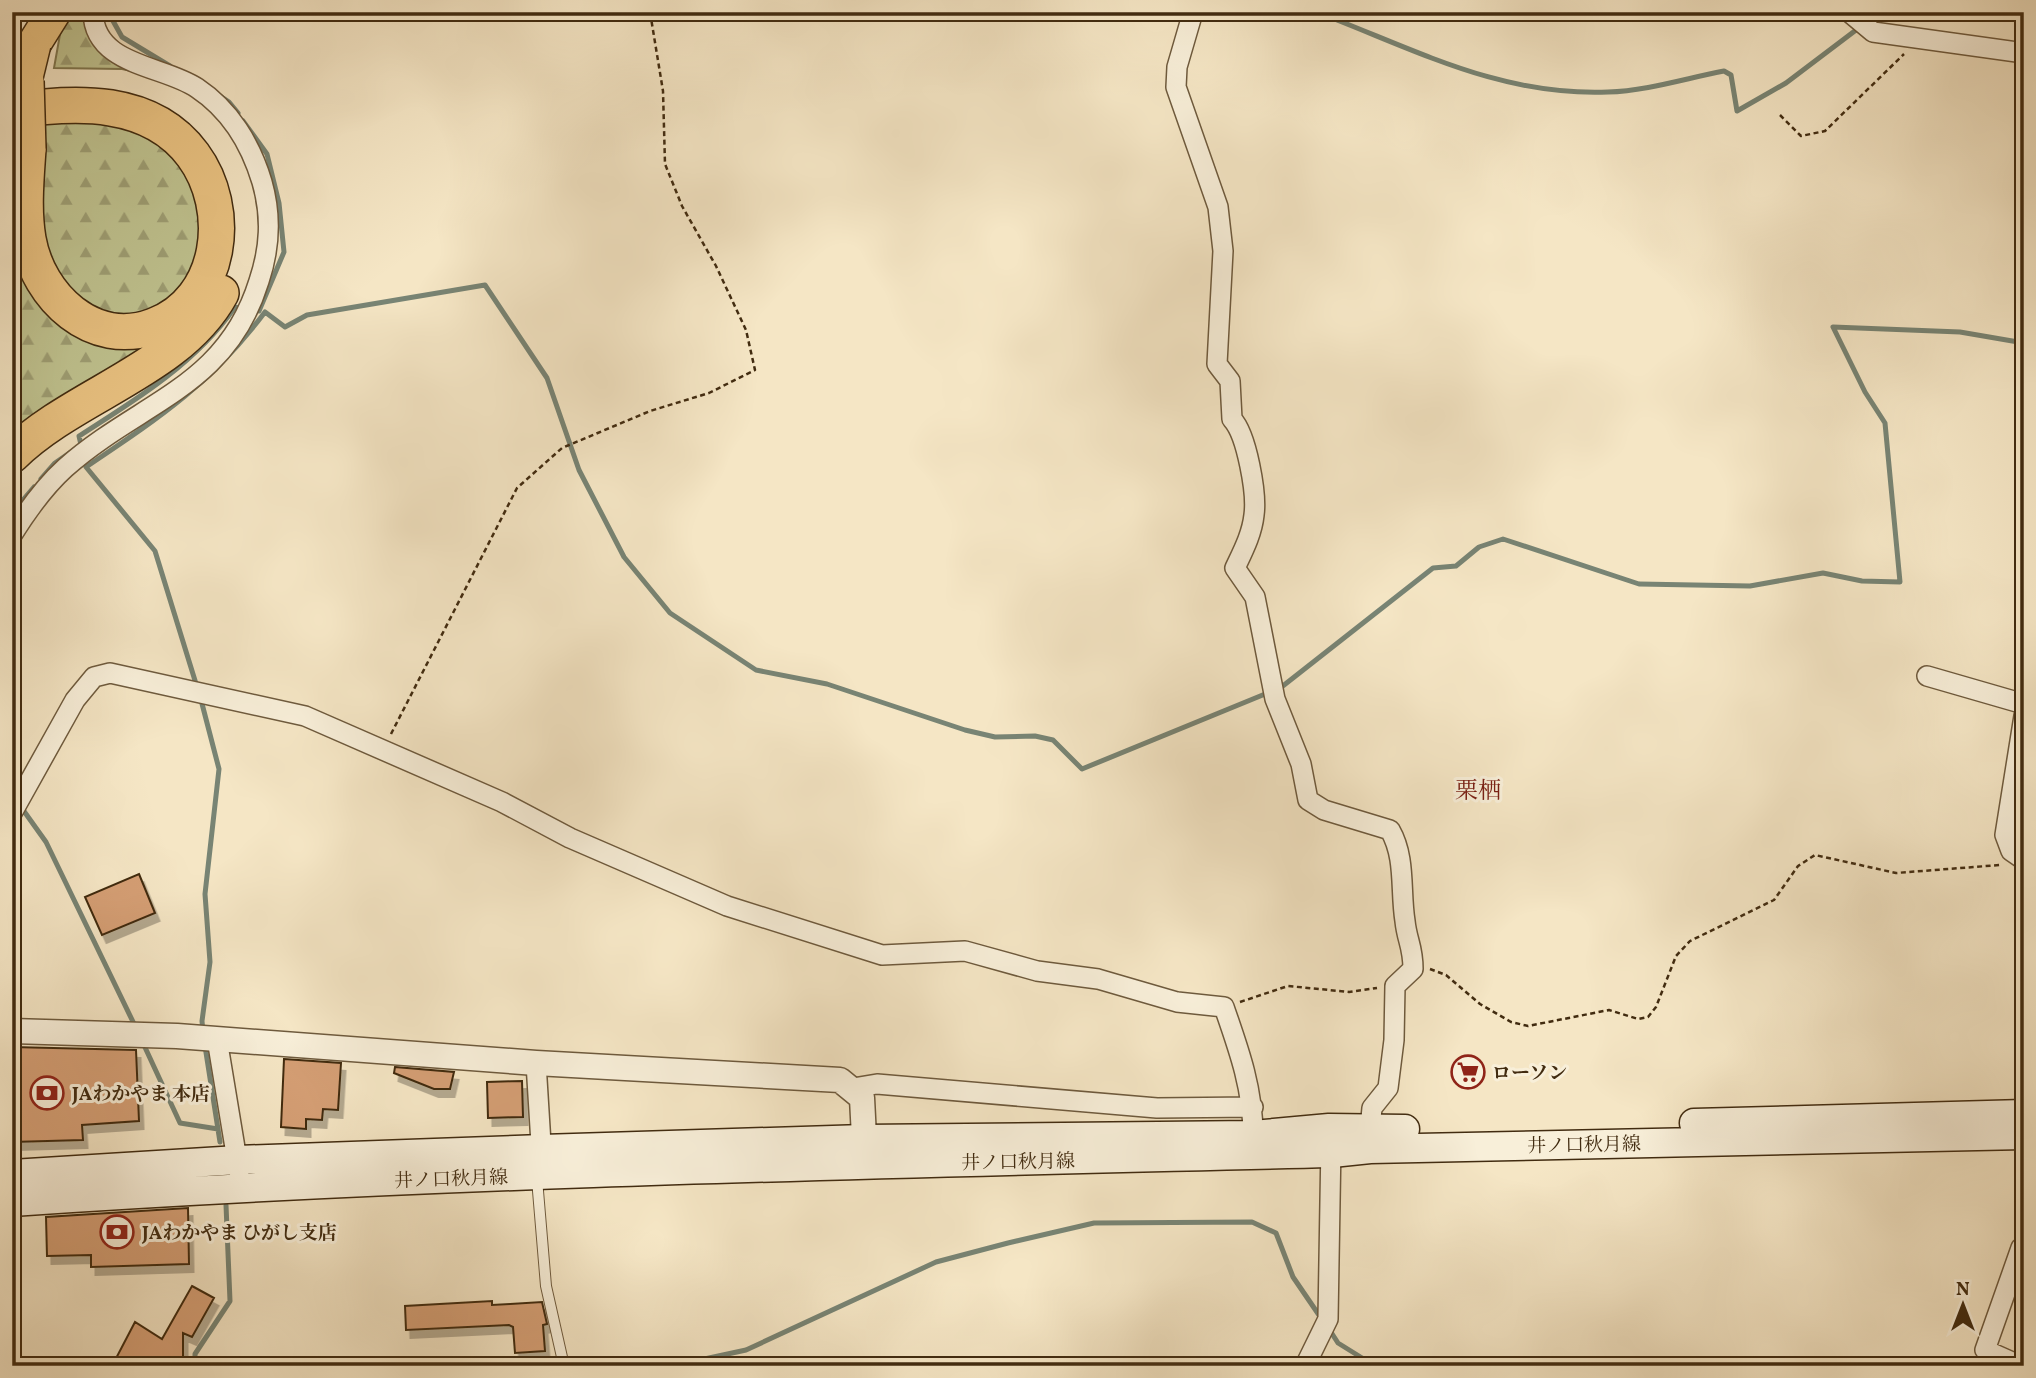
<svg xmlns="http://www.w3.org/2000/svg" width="2036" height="1378" font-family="Vollkorn,'Noto Serif JP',serif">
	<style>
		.forest { fill: url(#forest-firs); stroke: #807850; stroke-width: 2 }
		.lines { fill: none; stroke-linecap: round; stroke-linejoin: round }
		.stream { stroke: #788474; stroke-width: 5 }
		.building { fill: #d59f75; stroke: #412b10; stroke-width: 2; filter: url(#shadow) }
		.service-casing { stroke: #6e5a3d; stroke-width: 12 }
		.minor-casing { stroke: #6e5a3d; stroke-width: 22 }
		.tertiary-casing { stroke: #6e5a3d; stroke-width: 27 }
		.secondary-casing { stroke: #412b10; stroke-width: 31 }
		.trunk-casing { stroke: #412b10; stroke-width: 36 }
		.motorway-casing { stroke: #412b10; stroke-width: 38 }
		.path { stroke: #412b10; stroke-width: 2.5; stroke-dasharray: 5 3.5; stroke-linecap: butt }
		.service { stroke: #f8efd9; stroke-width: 10 }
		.minor { stroke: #f8efd9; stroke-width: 19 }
		.tertiary { stroke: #f8efd9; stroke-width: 24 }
		.secondary { stroke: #f8efd9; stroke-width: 28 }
		.trunk { stroke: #eac382; stroke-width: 33 }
		.motorway { stroke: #eac382; stroke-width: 35 }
		.trunk-bridge-casing { stroke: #412b10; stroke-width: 36; stroke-linecap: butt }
		.motorway-bridge-casing { stroke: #412b10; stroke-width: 38; stroke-linecap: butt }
		.trunk-bridge { stroke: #eac382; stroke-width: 33 }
		.motorway-bridge { stroke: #eac382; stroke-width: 35 }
		.labels { text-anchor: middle; stroke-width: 6; stroke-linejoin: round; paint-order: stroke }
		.poi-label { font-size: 19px; font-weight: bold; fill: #412b10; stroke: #f8efd9; text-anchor: start }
		.street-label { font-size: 19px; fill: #412b10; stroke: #f8efd9 }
		.quarter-label { font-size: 23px; fill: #7a1f14; stroke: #f8efd9 }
	</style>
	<defs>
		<pattern id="forest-firs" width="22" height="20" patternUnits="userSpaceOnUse" patternTransform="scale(1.75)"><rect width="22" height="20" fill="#c0c491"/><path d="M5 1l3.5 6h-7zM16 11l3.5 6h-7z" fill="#9e9f75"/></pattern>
		<filter id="shadow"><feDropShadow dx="4.5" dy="8" stdDeviation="0" flood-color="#0004"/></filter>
	</defs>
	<rect width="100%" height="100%" fill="#f5e6c5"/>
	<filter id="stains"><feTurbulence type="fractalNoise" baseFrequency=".00286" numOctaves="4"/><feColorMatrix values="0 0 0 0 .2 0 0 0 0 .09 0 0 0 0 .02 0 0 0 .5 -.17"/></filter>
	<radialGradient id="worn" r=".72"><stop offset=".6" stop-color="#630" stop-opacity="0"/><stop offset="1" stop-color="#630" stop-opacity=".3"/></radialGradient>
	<path class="forest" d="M64 12H86C94 64 115 61 159 77L122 69 54 68Z
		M46 114 113 117 183 156 208 231 181 294 137 317 100 315 51 273 33 202Z
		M12 188 69 322 195 311 12 442Z"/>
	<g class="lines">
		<path class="stream" d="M108 12 122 37 170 66
			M1329 12 1337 20C1428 56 1507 96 1608 92 1646 91 1687 78 1724 71L1731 75 1737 111 1786 83 1860 27
			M220 96 229 102 238 113
			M243 121 267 154 279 203 284 252 259 311
			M41 479 55 463 81 445 79 436C136 400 196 363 235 307L244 309
			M12 513 34 487
			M197 687 155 551 86 467C159 418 211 384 265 312L285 327 307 315 485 285 547 378 579 470 624 557 670 613 756 670 827 684 965 730 995 737 1035 736 1053 740 1082 769 1270 692
			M1279 689 1433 568 1456 566 1479 547 1503 539 1639 584 1750 586 1823 573 1862 581 1900 582 1885 423 1865 392 1833 327 1960 332 2024 343
			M200 696 219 769 205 894 210 962 202 1021 203 1032
			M21 807 46 842 136 1028
			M143 1043 180 1123 218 1129
			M205 1046 220 1142
			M1329 1329 1338 1343 1375 1366
			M195 1366V1354L230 1301 226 1205
			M672 1366 746 1350 936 1262 1008 1243 1094 1223 1252 1222 1276 1233 1293 1277 1321 1318"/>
	</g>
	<path class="building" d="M139 874 155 913 102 935 85 897Z
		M12 1047 136 1050 139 1121 82 1125 83 1140 12 1142Z
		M284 1059 341 1063 338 1110 323 1109 322 1120 306 1119V1129L281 1127Z
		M395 1067 454 1072 450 1089H434L394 1073Z
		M522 1081 523 1117 488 1118 487 1082Z
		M188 1208 189 1264 91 1267V1255L47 1256 46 1217Z
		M192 1286 214 1298 192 1337 183 1333V1366H112L135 1322 162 1339Z
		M492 1301V1305L542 1302 547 1324 543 1325 545 1351 515 1353 513 1327 509 1325 406 1330 405 1306Z"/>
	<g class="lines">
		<defs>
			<path id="service" d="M537 1179 546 1286 564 1366"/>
			<path id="minor" d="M1193 12 1177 67 1176 87 1218 207 1223 251 1217 364 1230 381 1232 419C1247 435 1257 494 1254 515 1252 534 1243 551 1235 568L1255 597 1275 699 1301 764 1308 800 1324 810 1390 830C1406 858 1400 890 1405 921 1407 941 1413 946 1413 969L1395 986 1394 1040 1388 1088 1372 1108 1369 1139
				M1849 12 1873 32 2024 53
				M12 535C27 511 44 487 65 468 140 401 226 388 259 281 270 248 272 217 262 182 251 145 230 110 197 88 163 65 94 66 93 12
				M1927 676 2024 704
				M2024 716 2005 835 2011 851 2024 860
				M12 813 75 700 94 677 110 673 305 716 502 802 570 838 727 906 882 955 965 951 1037 971 1098 979 1177 1002 1224 1007C1239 1050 1253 1089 1253 1135
				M217 1039 239 1172
				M536 1063 542 1160
				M853 1088 877 1084 1157 1108 1253 1107
				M2021 1248 1985 1350 2021 1366
				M1305 1366 1328 1319 1331 1143"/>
			<path id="tertiary" d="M12 1031 177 1036 536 1063 840 1080 862 1098 865 1157"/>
			<path id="secondary" d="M1694 1123 2024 1114
				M12 1174 238 1160 542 1149 864 1139 1253 1135 1329 1128 1405 1129
				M12 1202C452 1172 892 1164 1332 1153L1370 1149 2024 1135"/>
			<path id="trunk" d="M34 44 54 12"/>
			<path id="motorway" d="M12 111C75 101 151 98 193 155 233 209 223 300 154 326 93 349 38 297 28 239 23 209 26 179 28 149
				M12 455C74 394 179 370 221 293"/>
		</defs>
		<use href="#service" class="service-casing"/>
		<use href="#minor" class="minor-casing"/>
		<use href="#tertiary" class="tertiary-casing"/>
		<use href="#secondary" class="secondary-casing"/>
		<use href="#trunk" class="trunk-casing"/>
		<use href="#motorway" class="motorway-casing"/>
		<path class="path" d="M1780 115 1801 136 1825 131 1904 54
			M391 734 517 488 562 448 650 411 709 393 755 370 746 330 716 266 682 206 665 164 663 91 650 12
			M1430 969 1446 975 1480 1004 1511 1022 1528 1026 1609 1010 1638 1019 1648 1017 1656 1007 1676 956 1690 941 1774 900 1798 866 1815 855 1896 873 2000 865
			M1240 1002 1288 986 1349 992 1377 988"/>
		<use href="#service" class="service"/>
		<use href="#minor" class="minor"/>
		<use href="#tertiary" class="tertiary"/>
		<use href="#secondary" class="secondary"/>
		<use href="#trunk" class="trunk"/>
		<use href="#motorway" class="motorway"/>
		<defs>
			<path id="trunk-bridge" d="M19 106 34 44"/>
			<path id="motorway-bridge" d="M26 81 28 149"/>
		</defs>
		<use href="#trunk-bridge" class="trunk-bridge-casing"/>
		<use href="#motorway-bridge" class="motorway-bridge-casing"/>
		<use href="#trunk-bridge" class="trunk-bridge"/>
		<use href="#motorway-bridge" class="motorway-bridge"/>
	</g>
	<defs>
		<symbol id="supermarket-ring" viewBox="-11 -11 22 22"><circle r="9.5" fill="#f8efd9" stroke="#8f2418" stroke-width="1.5"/><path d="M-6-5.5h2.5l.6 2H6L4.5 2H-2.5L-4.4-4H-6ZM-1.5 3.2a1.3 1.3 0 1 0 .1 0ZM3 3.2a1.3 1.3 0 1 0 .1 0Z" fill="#8f2418"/></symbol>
		<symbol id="bank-ring" viewBox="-11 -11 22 22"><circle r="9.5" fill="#f8efd9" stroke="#8f2418" stroke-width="1.5"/><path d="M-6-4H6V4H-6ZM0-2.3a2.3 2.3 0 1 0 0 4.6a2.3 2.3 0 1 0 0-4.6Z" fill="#8f2418"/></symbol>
	</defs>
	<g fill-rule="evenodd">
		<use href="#supermarket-ring" x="1449" y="1053" width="38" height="38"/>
		<use href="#bank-ring" x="28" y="1074" width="38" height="38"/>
		<use href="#bank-ring" x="98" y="1213" width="38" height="38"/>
	</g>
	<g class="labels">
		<g class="poi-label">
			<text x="1492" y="1079">ローソン</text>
			<text x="72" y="1100">JAわかやま 本店</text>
			<text x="142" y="1239">JAわかやま ひがし支店</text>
		</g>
		<g class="street-label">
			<text transform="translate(1584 1144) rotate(-1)" y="7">井ノ口秋月線</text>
			<text transform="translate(1018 1161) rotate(-1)" y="7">井ノ口秋月線</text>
			<text transform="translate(451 1178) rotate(-2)" y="7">井ノ口秋月線</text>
		</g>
		<g class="quarter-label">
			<text x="1478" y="798">栗栖</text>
		</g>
	</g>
	<rect width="2036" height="1378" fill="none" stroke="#f5e6c5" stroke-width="42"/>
	<rect x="14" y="14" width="2008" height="1350" fill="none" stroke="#412b10" stroke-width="3.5"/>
	<rect x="21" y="21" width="1994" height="1336" fill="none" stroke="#412b10" stroke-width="2"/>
	<g transform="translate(1963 1305)" stroke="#f8efd9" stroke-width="5" paint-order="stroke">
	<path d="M0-5L12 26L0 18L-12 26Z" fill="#412b10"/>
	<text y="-10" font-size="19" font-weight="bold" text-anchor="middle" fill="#412b10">N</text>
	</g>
	<rect width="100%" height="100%" filter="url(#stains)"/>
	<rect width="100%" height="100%" fill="url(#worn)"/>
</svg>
